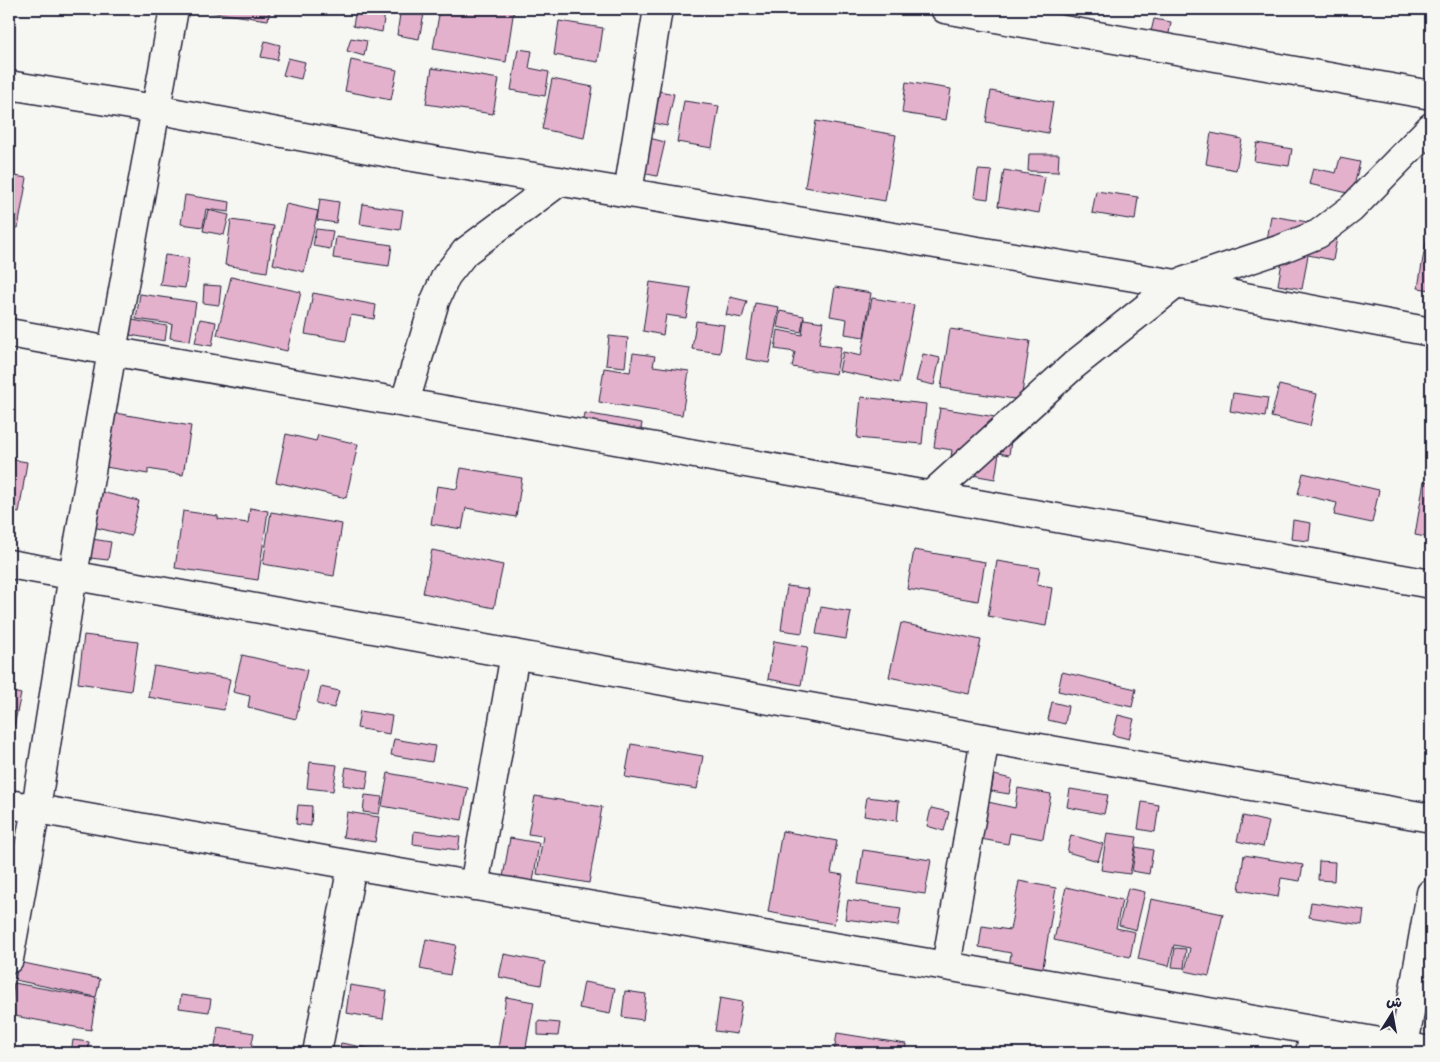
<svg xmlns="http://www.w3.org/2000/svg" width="1440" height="1062" font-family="Pangolin,'Playpen Sans Arabic',sans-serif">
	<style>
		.building { fill: #e4b1cd; stroke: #22223b }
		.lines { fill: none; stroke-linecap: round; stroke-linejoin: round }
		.street-casing { stroke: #22223b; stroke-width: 31 }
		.street { stroke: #f6f6f2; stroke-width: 28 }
	</style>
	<rect width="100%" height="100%" fill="#f6f6f2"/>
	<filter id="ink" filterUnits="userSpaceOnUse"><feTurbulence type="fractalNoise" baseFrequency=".02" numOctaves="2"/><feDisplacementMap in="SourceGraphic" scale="10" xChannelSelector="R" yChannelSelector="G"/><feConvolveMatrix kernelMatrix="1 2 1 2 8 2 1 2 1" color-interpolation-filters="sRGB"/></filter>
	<g filter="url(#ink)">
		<path class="building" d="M189 9H270L268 20Z
			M356 9H425L419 39 397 35 400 14 385 12 382 32 353 26Z
			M440 9H514L506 62 433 49Z
			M1154 19 1171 22 1168 39 1150 36Z
			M559 21 603 28 598 62 554 55Z
			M351 38 367 41 364 56 347 51Z
			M265 41 280 45 277 60 261 57Z
			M518 49 532 51 529 68 549 72 545 96 511 90Z
			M288 58 305 62 301 79 283 75Z
			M351 60 397 70 391 100 345 91Z
			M432 68 499 79 493 114 426 104Z
			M552 79 593 87 584 138 542 129Z
			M906 82 951 89 946 120 902 113Z
			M654 90 674 94 667 126 648 122Z
			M991 91 1053 102 1048 133 986 122Z
			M684 101 719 106 712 148 677 142Z
			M816 121 896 135 885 201 805 187Z
			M1211 133 1242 139 1236 170 1206 164Z
			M645 137 665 142 657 176 637 172Z
			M1257 143 1292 149 1289 166 1254 161Z
			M1029 154H1059L1058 172 1028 171Z
			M1340 158 1360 162 1352 194 1309 184 1313 168 1336 173Z
			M978 170 992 171 988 199 974 197Z
			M1004 170 1045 177 1039 213 998 206Z
			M9 175 27 178 18 228 9 226Z
			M1096 191 1138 197 1135 220 1092 213Z
			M185 195 230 202 229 212 206 209 203 227 181 224Z
			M320 199 339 202 336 223 317 220Z
			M286 204 318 211 304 272 273 264Z
			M363 204 403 210 400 230 360 224Z
			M208 210 229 215 224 235 203 231Z
			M1271 216 1339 227 1333 260 1308 255 1302 289 1278 285 1282 262 1264 259Z
			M231 220 274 226 267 272 225 265Z
			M1430 222H1431V250L1425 248Z
			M316 229 333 231 330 249 313 246Z
			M336 237 392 245 389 266 333 258Z
			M1424 252 1431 253V290L1418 288Z
			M165 255 189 258 185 288 160 285Z
			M231 277 301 292 287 351 217 335Z
			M650 282 691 288 686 318 666 315 663 335 643 331Z
			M204 285 221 286 219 305 203 303Z
			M835 287 871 293 864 337 845 334 847 319 830 316Z
			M313 293 376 305 374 319 351 315 346 341 305 334Z
			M140 294 196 302 190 341 170 338 172 324 136 319Z
			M730 297 747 301 742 318 726 315Z
			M872 298 914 305 899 383 839 371 843 352 861 356Z
			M755 303 779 307 769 363 746 359Z
			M780 311 804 316 801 332 777 327Z
			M200 319 216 322 212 346 195 343Z
			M804 319 823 322 819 344 841 347 836 374 792 367 795 352 775 349 778 330 802 335Z
			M132 320 167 326 165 341 130 335Z
			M696 321 724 325 720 353 692 349Z
			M950 329 1030 341 1021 400 941 388Z
			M609 336 628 338 625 367 606 365Z
			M633 353 655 356 653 366 689 371 682 415 599 402 604 368 630 372Z
			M923 354 940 358 934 385 916 381Z
			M1279 385 1317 394 1310 426 1271 417Z
			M1233 393 1268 398 1265 417 1230 411Z
			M861 397 926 404 922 444 857 438Z
			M940 408 1014 420 1009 455 999 453 995 479 949 471 952 450 934 447Z
			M109 412 191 426 183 475 148 469V474L99 466Z
			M585 413 642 423 639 442 582 431Z
			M286 434 316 441 318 435 358 444 346 498 276 482Z
			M1431 437V463L1427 462Z
			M9 459 27 462 19 513 9 511Z
			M461 468 522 478 516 517 466 508 462 529 431 524 437 486 457 489Z
			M1303 473 1379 490 1372 523 1334 515 1337 503 1298 494Z
			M1424 481 1431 482V538L1415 535Z
			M101 492 139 501 131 536 93 527Z
			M250 508 268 511 258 580 175 568 183 511 218 516V519L248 523Z
			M271 512 342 524 334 576 263 564Z
			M1293 520 1311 523 1309 541 1291 539Z
			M92 539 111 542 108 560 90 558Z
			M432 550 503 565 494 608 423 593Z
			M914 550 985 562 978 601 907 589Z
			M997 561 1040 568 1037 585 1052 588 1046 626 988 616Z
			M787 586 809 589 802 633 781 630Z
			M821 607 851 612 846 639 816 634Z
			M901 623 981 640 969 694 889 677Z
			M84 635 138 642 131 691 78 683Z
			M774 641 808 647 801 685 768 679Z
			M242 655 307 670 296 719 248 707 250 696 233 692Z
			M154 666 230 679 224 710 148 697Z
			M1062 672 1136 689 1132 707 1058 691Z
			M321 687 339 691 334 708 317 704Z
			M9 691 21 694 9 749Z
			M1052 702 1068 706 1065 724 1048 720Z
			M360 711 392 716 389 734 357 728Z
			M1118 715 1134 719 1129 739 1113 735Z
			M394 739 435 746 432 762 391 755Z
			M631 744 703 756 697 789 625 777Z
			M310 762 337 765 333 791 307 788Z
			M346 767 369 771 366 789 343 785Z
			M388 773 468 788 462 820 382 806Z
			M994 775 1012 779 1009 794 991 791Z
			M1018 788 1051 794 1043 839 1010 833 1008 844 981 839 988 802 1015 808Z
			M1070 789 1108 795 1104 814 1067 807Z
			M365 795 382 797 379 814 363 812Z
			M535 796 602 807 589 883 537 874 543 836 528 834Z
			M867 797 899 801 897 821 864 816Z
			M1142 802 1159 805 1155 832 1138 829Z
			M298 805 312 806 311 826 296 824Z
			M931 808 949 812 944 831 927 826Z
			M347 812 379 817 375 842 343 837Z
			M1243 816 1269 822 1263 847 1237 841Z
			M414 831 460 837 458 850 413 844Z
			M782 831 837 841 831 873 843 875 834 924 768 912Z
			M1107 833 1137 837 1130 874 1101 870Z
			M1071 835 1103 844 1098 861 1067 852Z
			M510 838 539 843 533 882 503 877Z
			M1136 847 1153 850 1149 874 1132 871Z
			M863 850 931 860 925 894 858 884Z
			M1244 855 1303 865 1300 881 1281 878 1278 897 1239 890Z
			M1319 861 1335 862 1334 881 1318 880Z
			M1019 881 1056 888 1042 973 1009 967 1011 953 979 947 982 926 1010 930Z
			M1066 887 1122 900 1116 928 1135 932 1130 957 1054 940Z
			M1128 888 1145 892 1136 930 1119 925Z
			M1151 899 1223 914 1209 976 1185 971 1190 948 1174 945 1169 966 1138 959Z
			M848 900 901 908 898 926 845 919Z
			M1311 902 1364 910 1362 925 1309 917Z
			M426 939 456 945 450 975 420 969Z
			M1175 948 1186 949 1184 968 1172 967Z
			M504 954 545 962 541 985 499 977Z
			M19 962 100 979 96 997 15 980Z
			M584 982 615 988 610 1014 579 1008Z
			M14 983 96 998 91 1030 9 1015Z
			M350 985 387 991 383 1019 346 1013Z
			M625 991 646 994 643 1020 622 1017Z
			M181 995 211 999 209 1012 179 1008Z
			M506 997 534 1002 525 1053 498 1049Z
			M720 998 742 1002 737 1034 715 1031Z
			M538 1021 560 1023 558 1036 538 1035Z
			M218 1027 254 1033 250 1053H214Z
			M837 1033 906 1044 905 1053H834Z
			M73 1040 89 1042 88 1053H71Z
			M341 1043 382 1051 381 1053H339Z"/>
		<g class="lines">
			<defs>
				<path id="street" d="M945 9 1431 95
					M9 85 155 109 395 154 1176 284 1431 332
					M628 192 658 9
					M9 333 1431 584
					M405 402 435 301 446 276 465 252 560 181
					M931 495 1074 365 1176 284 1281 249 1318 234 1351 209 1431 127
					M9 564 1431 818
					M9 804 352 865 946 966 1431 1051
					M474 886 515 654
					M9 959 36 808 73 575 112 351 174 9
					M946 966 985 738
					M1404 1046 1431 893
					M317 1053 352 865
					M1310 1053 1314 1031"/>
			</defs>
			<use href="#street" class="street-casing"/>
			<use href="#street" class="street"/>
		</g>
	</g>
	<rect width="1440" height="1062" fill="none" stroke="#f6f6f2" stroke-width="30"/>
	<rect x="15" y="15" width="1410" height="1032" fill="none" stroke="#22223b" stroke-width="2" filter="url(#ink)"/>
	<g transform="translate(1392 1014) rotate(11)" stroke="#f6f6f2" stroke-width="4" paint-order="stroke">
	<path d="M0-4L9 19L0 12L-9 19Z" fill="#22223b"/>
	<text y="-8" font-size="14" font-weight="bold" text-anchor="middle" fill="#22223b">ش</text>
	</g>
</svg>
